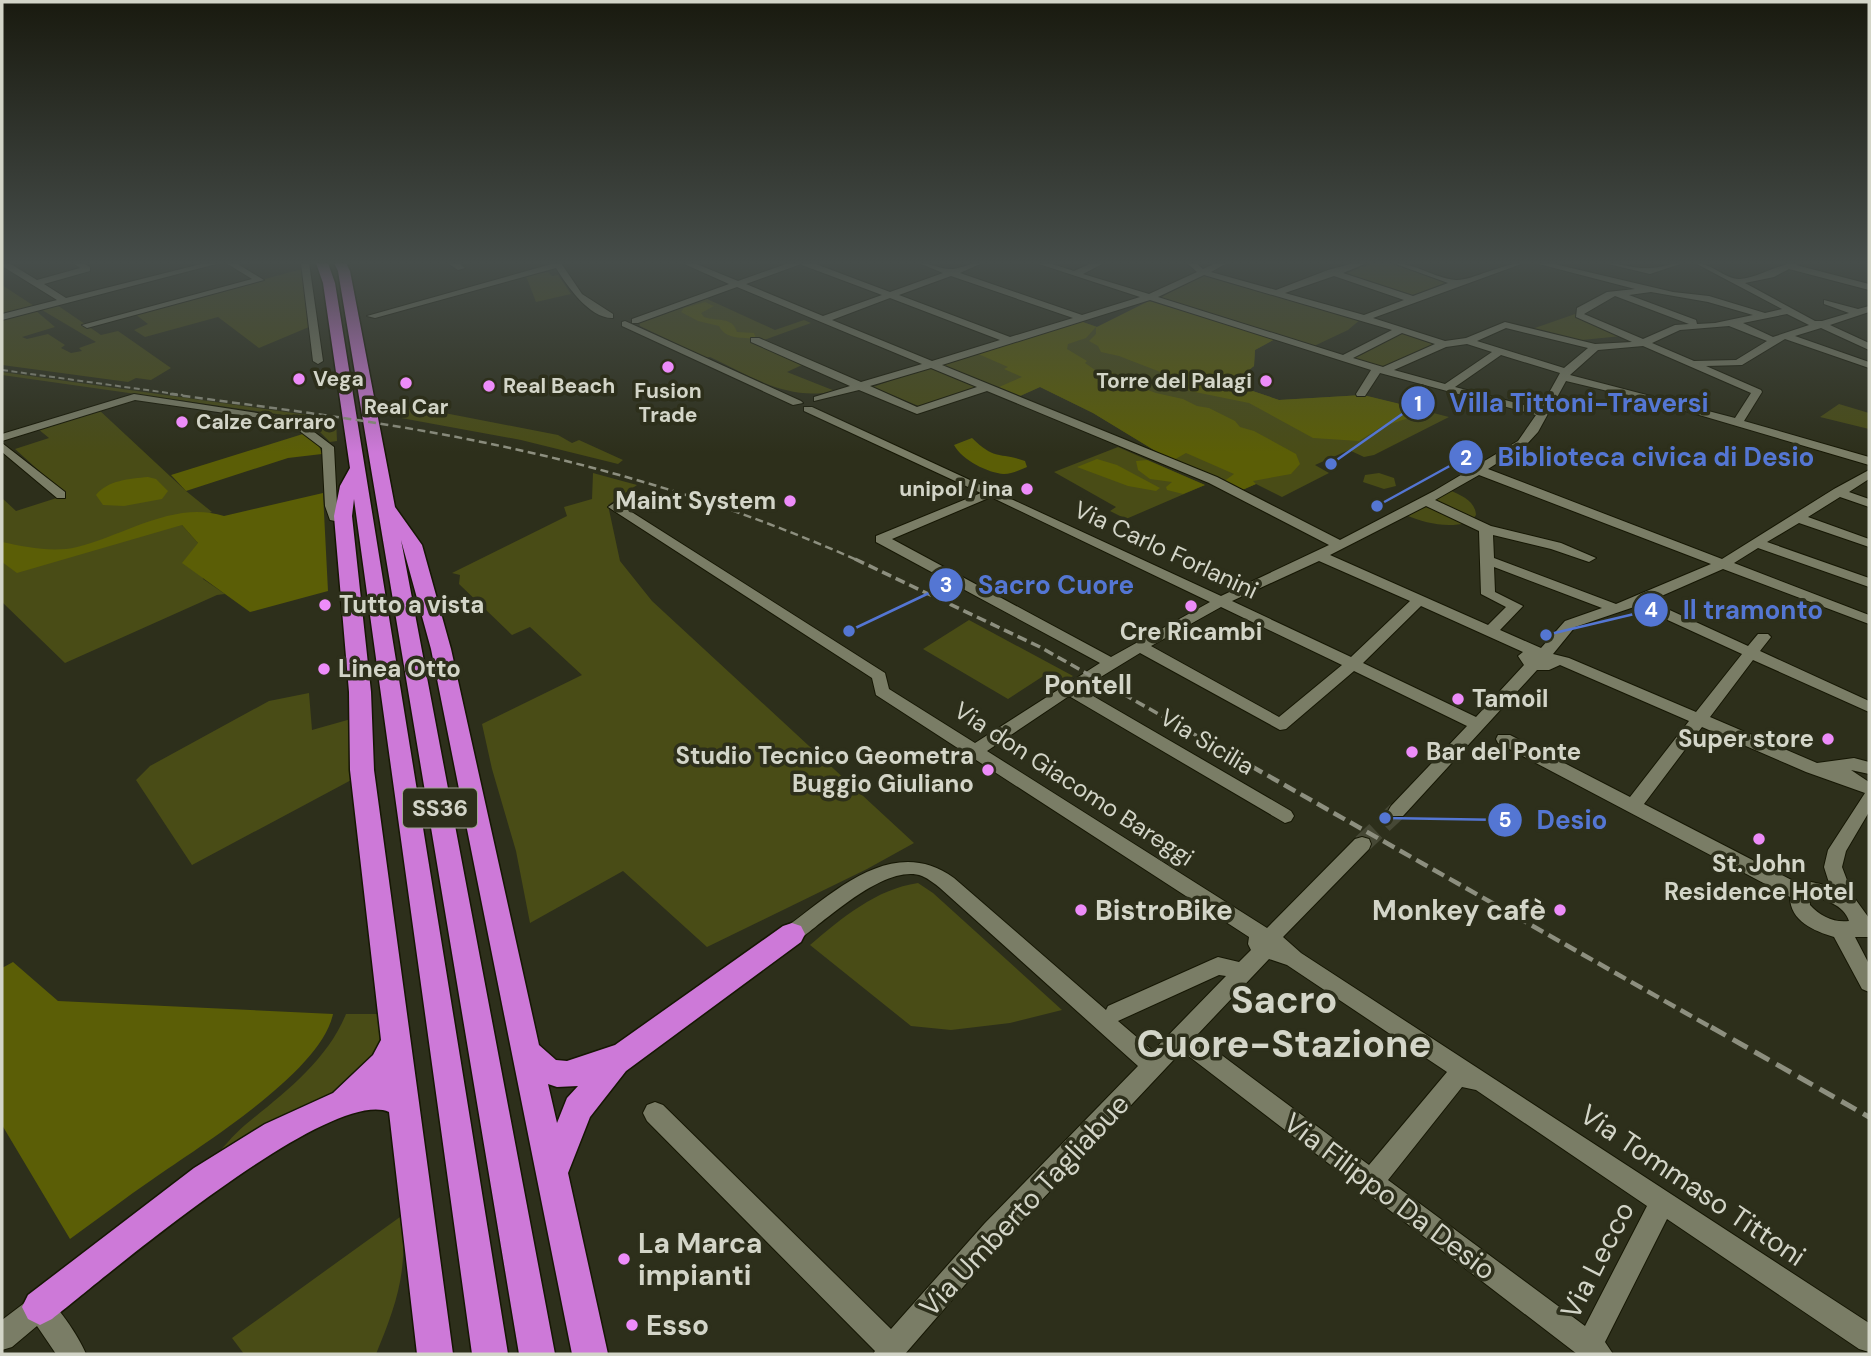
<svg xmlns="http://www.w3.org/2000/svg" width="1871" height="1356" font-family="'DM Sans',sans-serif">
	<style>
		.green { fill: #494c16 }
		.forest { fill: #5b5e06 }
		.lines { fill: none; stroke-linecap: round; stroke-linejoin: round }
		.minor-tunnel { stroke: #464835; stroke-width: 19; stroke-dasharray: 19 10; stroke-linecap: butt }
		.minor-casing { stroke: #161704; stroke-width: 2 }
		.highway-casing { stroke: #161704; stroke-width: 3 }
		.minor { fill: #7a7d66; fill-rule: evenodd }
		.highway { fill: #cd79d8; fill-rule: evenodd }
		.rail-far4 { stroke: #8d8f7f; stroke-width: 2; stroke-dasharray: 6 3.5; stroke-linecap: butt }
		.rail-far3 { stroke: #8d8f7f; stroke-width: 2.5; stroke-dasharray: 8 4.5; stroke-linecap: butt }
		.rail-far2 { stroke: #8d8f7f; stroke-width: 3.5; stroke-dasharray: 10 5; stroke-linecap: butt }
		.rail-far1 { stroke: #8d8f7f; stroke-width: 4.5; stroke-dasharray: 13 6; stroke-linecap: butt }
		.rail { stroke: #8d8f7f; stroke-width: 5; stroke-dasharray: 17 8; stroke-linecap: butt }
		.poi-dot { fill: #ed8cf9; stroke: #2d2f1b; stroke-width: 2.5 }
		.labels { text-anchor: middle; stroke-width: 7; stroke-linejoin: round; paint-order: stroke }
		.far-poi-label { font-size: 21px; font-weight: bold; fill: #d3d5c8; stroke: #2d2f1b; text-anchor: start }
		.shield { fill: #2d2f1b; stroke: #a1a394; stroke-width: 2 }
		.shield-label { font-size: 23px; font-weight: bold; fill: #d3d5c8 }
		.poi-label { font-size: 24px; font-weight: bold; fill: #d3d5c8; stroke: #2d2f1b; text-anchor: start }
		.street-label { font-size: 24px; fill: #d3d5c8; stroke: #2d2f1b }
		.neighbourhood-label { font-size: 26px; font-weight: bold; fill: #d3d5c8; stroke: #2d2f1b }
		.near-poi-label { font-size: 28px; font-weight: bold; fill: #d3d5c8; stroke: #2d2f1b; text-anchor: start }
		.near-street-label { font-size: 28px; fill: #d3d5c8; stroke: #2d2f1b }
		.near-district-label { font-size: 38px; font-weight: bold; fill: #d3d5c8; stroke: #2d2f1b }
		.leader { fill: none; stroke: #5476d3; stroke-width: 2.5 }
		.callout-dot { fill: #5476d3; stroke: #2d2f1b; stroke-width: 2.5 }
		.mark-label { font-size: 21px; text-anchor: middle; font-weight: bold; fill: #fff }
		.callout-label { font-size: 26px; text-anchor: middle; font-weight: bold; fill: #5476d3; stroke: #2d2f1b; stroke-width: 7; stroke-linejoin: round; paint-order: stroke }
	</style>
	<rect width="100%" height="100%" fill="#2d2f1b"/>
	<path class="green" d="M1374 263H1389L1448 282 1410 296 1344 274Z
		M302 269 309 327 259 348 218 317 145 337 134 330 148 324 135 314Z
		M548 272 552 276 558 275 571 294 536 302 526 276Z
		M1205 274 1361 319 1348 330 1312 347 1158 299Z
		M2 285 34 306 35 307 2 315Z
		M705 298 775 330 804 320 811 323 756 343 802 365 787 372 835 391C789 402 750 376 710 357L706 358 640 326 639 322Z
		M1149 301 1275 339 1255 350 1254 366 1232 384 1279 400 1363 395 1449 417 1374 455 1364 457 1349 450 1315 465 1329 473 1282 497 1256 484 1240 491 1172 461 1093 413 1040 387 1020 396 940 364 1077 320 1097 327Z
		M57 305 101 335 118 331 171 368 151 380 136 378 128 382 2 365V318L35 310 55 327 22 337 27 339 48 334 65 345 61 348 71 353 82 351 79 348 96 342 42 310Z
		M1575 314 1622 336 1572 341 1532 329Z
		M1399 331 1444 344 1384 371 1345 358Z
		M929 367 979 388 921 407 873 387Z
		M2 372 336 419 337 441 330 442 315 427 284 415 2 375Z
		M388 402 558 435 572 443 579 440 623 460 618 464 521 440 401 418 408 417 409 413 392 408Z
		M1839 404 1869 413V429L1820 417Z
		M98 409 186 491 212 512 182 525 198 543 203 579 225 594 217 595 65 663 2 602V498L16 511 66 495 15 449 49 438 38 429Z
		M1118 447 1205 485 1126 519 1110 511 1116 507 1054 472Z
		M593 473 637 485 608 505 620 561 652 601 914 843 867 869 707 947 623 871 530 923 516 851 492 769 482 724 582 675 530 627 512 635 459 584 460 575 452 573 567 516 564 507 592 499Z
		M1379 473 1394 478 1396 486 1384 489 1363 482 1365 475Z
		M1450 490C1461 496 1475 500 1476 515L1472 520 1430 501Z
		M1426 504 1467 523C1444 528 1426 523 1405 515Z
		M969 620 1073 676 1064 682 1048 673 1008 699 923 649Z
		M309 693 312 730 351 719 355 778 192 865 136 780 150 766 269 701Z
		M918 883 933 893 1062 1010 1010 1023 951 1030 911 1026 810 945C842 918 876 889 918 883Z
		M346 1014H383L378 1052 333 1097 212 1160C222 1149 233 1135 245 1125 283 1094 327 1061 346 1014Z
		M400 1217C410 1268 395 1308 376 1354H244L232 1338Z"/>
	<path class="forest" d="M1149 301 1275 339 1255 350 1254 366 1232 384 1279 400 1363 395 1417 408 1412 417 1381 427 1359 441 1313 438 1249 403 1190 391 1163 373 1119 356 1101 352 1098 346 1089 341 1096 334V327L1086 338 1068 344 1067 349 1087 361 1085 363 1105 377V374L1111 372 1121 376 1117 379 1156 393 1183 399 1197 406 1209 408 1235 421 1240 427 1254 431 1296 454 1300 464 1291 474 1253 481 1256 484 1240 491 1223 482 1234 474 1186 453 1172 461 1093 413 1040 387 1020 396 999 387 1022 377 1004 369 1008 367 976 353 1077 320 1097 327Z
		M705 302 714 306 701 313 704 317C718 322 732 316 737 332L754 333 756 339C742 337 726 340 719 326L698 321 681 312 684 308Z
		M306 433 318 443 322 454 288 458 186 491 171 475Z
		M972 438C997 462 998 451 1025 461L1027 467C1020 470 1012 474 1004 474 988 473 962 460 954 445Z
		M1097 459 1117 465 1160 488 1156 491 1128 486 1077 467Z
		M1147 460 1205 485 1183 494 1167 490 1166 487 1172 482 1150 479 1138 470 1136 461Z
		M148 477 156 479 168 491 162 499 124 506 103 505 96 495C108 480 129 479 148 477Z
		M323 493 328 591 250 612 182 563 198 543 182 525 17 573 2 562V542C26 547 53 553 77 547 125 535 175 500 224 516Z
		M13 962 58 1001 333 1014C321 1072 201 1145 153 1179 125 1198 98 1219 70 1239L2 1125V968Z"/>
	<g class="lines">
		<path class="minor-tunnel" d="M1362 844 1397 811"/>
		<defs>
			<path id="minor" d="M2 263H9L37 280 80 268 73 263H83L90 267V271L44 284 66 298 205 263H220L2 320V314L57 300 2 266Z
				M226 263H236L264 280 87 328 82 325 252 279Z
				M301 263H309L323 361 318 364 313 361Z
				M448 263H459L465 268 458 270Z
				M555 263H561L582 294 613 314V318C590 319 567 286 556 268L375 318 367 316Z
				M682 263H694L738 281 789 263H813L890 292 943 273 919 263C930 263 943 270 953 269 964 267 971 263 982 263L960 273 1082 315 1140 297 1036 263H1049L1074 271 1092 263H1104L1083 274 1149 294 1197 272 1187 263H1196L1203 269 1216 263H1227L1211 272 1276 290 1328 270 1354 263H1367L1343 273 1413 296 1448 283 1393 263C1415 263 1434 278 1456 280 1471 281 1502 263 1524 263L1373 318 1445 341 1466 338 1505 322 1595 344 1632 342 1576 317 1577 308 1607 292 1635 289 1535 263H1550L1673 292 1709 296 1765 313 1782 309 1695 263C1712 263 1726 280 1740 279 1761 277 1778 263 1798 263L1796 265 1869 284V290L1789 269 1774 277 1745 283 1815 321H1822L1849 313 1824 304V300L1858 309 1869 306V312L1830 325 1869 343V350L1821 328 1795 336 1869 362V368L1785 339 1742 365 1706 366 1761 390 1762 392 1744 421 1869 457V465L1662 404 1566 381 1538 432 1526 445 1488 469 1722 559 1834 489 1869 470V479L1849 492 1869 499V507L1840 497 1808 517 1869 539V547L1799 523 1767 542 1869 578V587L1758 548 1734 563 1869 615V624L1723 569 1650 601 1748 646 1758 634H1768L1771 637 1760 651 1869 701V712L1753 660 1710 717 1817 763 1854 758 1869 762V774L1851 770 1869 782V812L1846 851 1842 867 1853 896 1869 918V937H1855L1869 964V992L1862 989 1834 937C1814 931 1790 921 1790 897L1498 743 1496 739 1498 735H1510L1630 797 1689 721 1560 665 1549 670H1537L1403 816H1391L1388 811 1391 806 1467 726 1354 671 1286 729 1280 730 1140 653 1081 689 1291 811 1294 816 1291 821 1285 823 1069 696 987 751 1267 928 1355 839 1362 837 1369 839 1371 844 1369 849 1283 937 1301 953 1869 1323V1352L1859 1349 1667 1219 1605 1342 1613 1354H1577L1182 1051 1003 1241 905 1354H873L875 1351 647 1121 643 1113 647 1105 655 1102 663 1105 891 1329 985 1223 1138 1066 940 888C935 884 929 879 922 876 886 863 826 920 799 940L792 942 785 940 782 934 785 928C833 893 893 833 954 878L1106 1010 1108 1006 1211 960 1218 957 1239 962 1251 950 1248 944 1249 937 876 695 872 678 608 507 614 503 619 504 885 673 889 689 975 743 1100 663 876 542V536L981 493 804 411V407H812L1221 596 1329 545 1209 483 987 391 917 414 859 390 814 401V397L850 386 751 342V338H759L861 382 922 364 737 287 638 323H632V319L729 284ZM801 264 802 265 882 295 823 316 746 284ZM1204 275 1392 330 1343 355 1158 297ZM951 276 1073 318 1010 337 899 295ZM1334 276 1404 300 1364 315 1285 293ZM1651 292 1708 302 1753 315 1715 323 1697 324 1696 320 1629 295ZM1615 296 1689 324 1675 325 1643 339 1584 314ZM890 298 1000 340 932 361 832 320ZM1150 300 1371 370 1356 394 1357 396H1365L1380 373 1536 415 1518 441 1434 491 1340 540 1217 477 942 365ZM1787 314 1809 325 1773 337 1743 323ZM1729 326 1767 341 1736 360 1694 361 1652 343 1680 330ZM1506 328 1588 348 1564 368 1477 341ZM1402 333 1435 344 1383 367 1353 358ZM1467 344 1492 352 1445 384 1394 370 1446 347ZM1643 346 1751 393 1735 418 1570 375 1598 350ZM1501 355 1560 373 1540 409 1455 387ZM931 368 977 387 917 407 870 386ZM1479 475 1711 564 1616 604 1494 558 1493 535 1551 549 1589 562 1596 558 1561 543 1491 526 1435 500ZM991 497 1210 602 1111 657 892 539ZM1426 506 1479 531 1481 594 1506 607 1488 625 1330 555ZM1319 561 1410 601 1351 657 1232 601ZM1494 567 1602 608 1565 621 1541 648 1500 630 1523 606 1495 592ZM1421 606 1523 652 1518 656 1524 665 1476 717 1363 663ZM1637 606 1742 654 1696 712 1569 658 1553 654 1575 627ZM1221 607 1342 665 1279 717 1151 646ZM1702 727 1806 772 1865 793 1828 850 1824 867 1830 886 1811 882 1803 886 1644 804ZM1809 896C1825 899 1844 905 1849 921 1834 923 1820 916 1810 905ZM1269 959 1287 965 1447 1072 1369 1165 1196 1036ZM1219 975 1226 976 1153 1051 1118 1021ZM1462 1087 1476 1090 1647 1206 1585 1326 1388 1180Z
				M1604 263C1619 263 1634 269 1649 268 1661 268 1671 263 1683 263L1650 274Z
				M625 321 801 401 803 403 793 405 622 326V322Z
				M134 394 297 419 334 447 337 506 342 517 335 521 330 520 325 506 322 448 289 423 281 421 135 400 2 441V434Z
				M2 443 65 492V498H57L2 452Z
				M40 1294C56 1301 79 1337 86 1354H56L37 1326 12 1347 2 1350V1320L31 1298Z"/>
			<path id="highway" d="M316 263H328L335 283 508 1354H472L354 499 352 516 371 692 374 770 453 1354H417L389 1112C329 1086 104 1278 52 1319L40 1325 28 1319 22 1307 28 1295 194 1168 265 1124 333 1093 373 1055 381 1040 350 770 349 692 334 516 340 486 350 468 323 283Z
				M334 263H346L350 271 395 507 422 545 451 649 539 1045 556 1060 567 1061 615 1045 783 926 792 923 801 926 805 934 801 942 626 1071 590 1117 568 1173 608 1354H572L431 649 401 540 555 1354H519L338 271ZM548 1084 557 1087 578 1086 567 1098 557 1123Z"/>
		</defs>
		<use href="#minor" class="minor-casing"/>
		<use href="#highway" class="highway-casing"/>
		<use href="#minor" class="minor"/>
		<use href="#highway" class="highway"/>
		<path class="rail-far4" d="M2 370 183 395"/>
		<path class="rail-far3" d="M170 394C279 409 388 422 496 445 620 471 743 509 859 561"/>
		<path class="rail-far2" d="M855 559 1040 647 1254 768"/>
		<path class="rail-far1" d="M1251 766 1714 1029"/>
		<path class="rail" d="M1711 1027 1869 1117"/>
	</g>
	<linearGradient id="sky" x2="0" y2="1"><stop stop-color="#191a0f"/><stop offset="0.58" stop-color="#464d4a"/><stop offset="1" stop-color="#464d4a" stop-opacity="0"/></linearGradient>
	<rect width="1871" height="453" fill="url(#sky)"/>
	<g class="poi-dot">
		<circle cx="668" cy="367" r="7"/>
		<circle cx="299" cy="379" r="7"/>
		<circle cx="1266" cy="381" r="7"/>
		<circle cx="406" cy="383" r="7"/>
		<circle cx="489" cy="386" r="7"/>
		<circle cx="182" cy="422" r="7"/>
		<circle cx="1027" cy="489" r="7"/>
		<circle cx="790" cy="501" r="7"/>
		<circle cx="325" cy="605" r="7"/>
		<circle cx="1191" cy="606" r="7"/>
		<circle cx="324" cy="669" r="7"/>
		<circle cx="1458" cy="699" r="7"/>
		<circle cx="1828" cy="739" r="7"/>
		<circle cx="1412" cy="752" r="7"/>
		<circle cx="988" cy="770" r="7"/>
		<circle cx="1759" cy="839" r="7"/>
		<circle cx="1081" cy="910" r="7"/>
		<circle cx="1560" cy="910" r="7"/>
		<circle cx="624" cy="1259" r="7"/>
		<circle cx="632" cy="1325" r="7"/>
	</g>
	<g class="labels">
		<g class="far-poi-label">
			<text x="313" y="386">Vega</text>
			<text x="1252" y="388" text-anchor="end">Torre del Palagi</text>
			<text x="503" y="393">Real Beach</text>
			<text x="668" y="398" text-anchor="middle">Fusion<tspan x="668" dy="24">Trade</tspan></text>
			<text x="406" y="414" text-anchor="middle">Real Car</text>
			<text x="196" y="429">Calze Carraro</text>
			<text x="1013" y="496" text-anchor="end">unipol / ina</text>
		</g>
		<rect class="shield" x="403" y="788.5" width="74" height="39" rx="5"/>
		<g class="shield-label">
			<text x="440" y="816">SS36</text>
		</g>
		<g class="poi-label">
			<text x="776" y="509" text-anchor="end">Maint System</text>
			<text x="339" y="613">Tutto a vista</text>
			<text x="1191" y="640" text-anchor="middle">Cre Ricambi</text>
			<text x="338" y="677">Linea Otto</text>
			<text x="1472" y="707">Tamoil</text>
			<text x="1814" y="747" text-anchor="end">Super store</text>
			<text x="1426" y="760">Bar del Ponte</text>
			<text x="974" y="764" text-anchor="end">Studio Tecnico Geometra<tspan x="974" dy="28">Buggio Giuliano</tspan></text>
			<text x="1759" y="872" text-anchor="middle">St. John<tspan x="1759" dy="28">Residence Hotel</tspan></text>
		</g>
		<g class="street-label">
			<text transform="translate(1166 550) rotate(25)" y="8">Via Carlo Forlanini</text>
			<text transform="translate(1207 742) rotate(31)" y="8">Via Sicilia</text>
			<text transform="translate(1074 784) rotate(33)" y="8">Via don Giacomo Bareggi</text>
		</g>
		<g class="neighbourhood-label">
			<text x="1088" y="694">Pontell</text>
		</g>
		<g class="near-poi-label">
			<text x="1095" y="920">BistroBike</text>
			<text x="1546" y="920" text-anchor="end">Monkey cafè</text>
			<text x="638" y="1253">La Marca<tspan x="638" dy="32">impianti</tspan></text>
			<text x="646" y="1335">Esso</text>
		</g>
		<g class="near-street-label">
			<text transform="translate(1693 1185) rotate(34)" y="10">Via Tommaso Tittoni</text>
			<text transform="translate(1390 1196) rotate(37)" y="10">Via Filippo Da Desio</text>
			<text transform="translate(1024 1205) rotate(-47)" y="10">Via Umberto Tagliabue</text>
			<text transform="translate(1597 1260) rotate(-63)" y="10">Via Lecco</text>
		</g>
		<g class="near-district-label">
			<text x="1284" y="1013">Sacro<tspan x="1284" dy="44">Cuore-Stazione</tspan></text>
		</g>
	</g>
	<path class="leader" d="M1331 464L1418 403M1377 506L1466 457M849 631L946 585M1546 635L1651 610M1385 818L1505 820"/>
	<g class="callout-dot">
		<circle cx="1331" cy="464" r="7"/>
		<circle cx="1377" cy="506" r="7"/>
		<circle cx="849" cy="631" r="7"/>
		<circle cx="1546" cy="635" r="7"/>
		<circle cx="1385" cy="818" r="7"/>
		<circle cx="1418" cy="403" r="18"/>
		<circle cx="1466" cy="457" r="18"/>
		<circle cx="946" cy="585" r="18"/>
		<circle cx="1651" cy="610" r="18"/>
		<circle cx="1505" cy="820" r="18"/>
	</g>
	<g class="mark-label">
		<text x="1418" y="411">1</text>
		<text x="1466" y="465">2</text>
		<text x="946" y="592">3</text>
		<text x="1651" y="617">4</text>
		<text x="1505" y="827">5</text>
	</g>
	<g class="callout-label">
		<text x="1579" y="412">Villa Tittoni-Traversi</text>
		<text x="1656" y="466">Biblioteca civica di Desio</text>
		<text x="1056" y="594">Sacro Cuore</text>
		<text x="1753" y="619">Il tramonto</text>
		<text x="1572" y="829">Desio</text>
	</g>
	<rect width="1871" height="1356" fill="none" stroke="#d3d5c8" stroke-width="7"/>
</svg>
